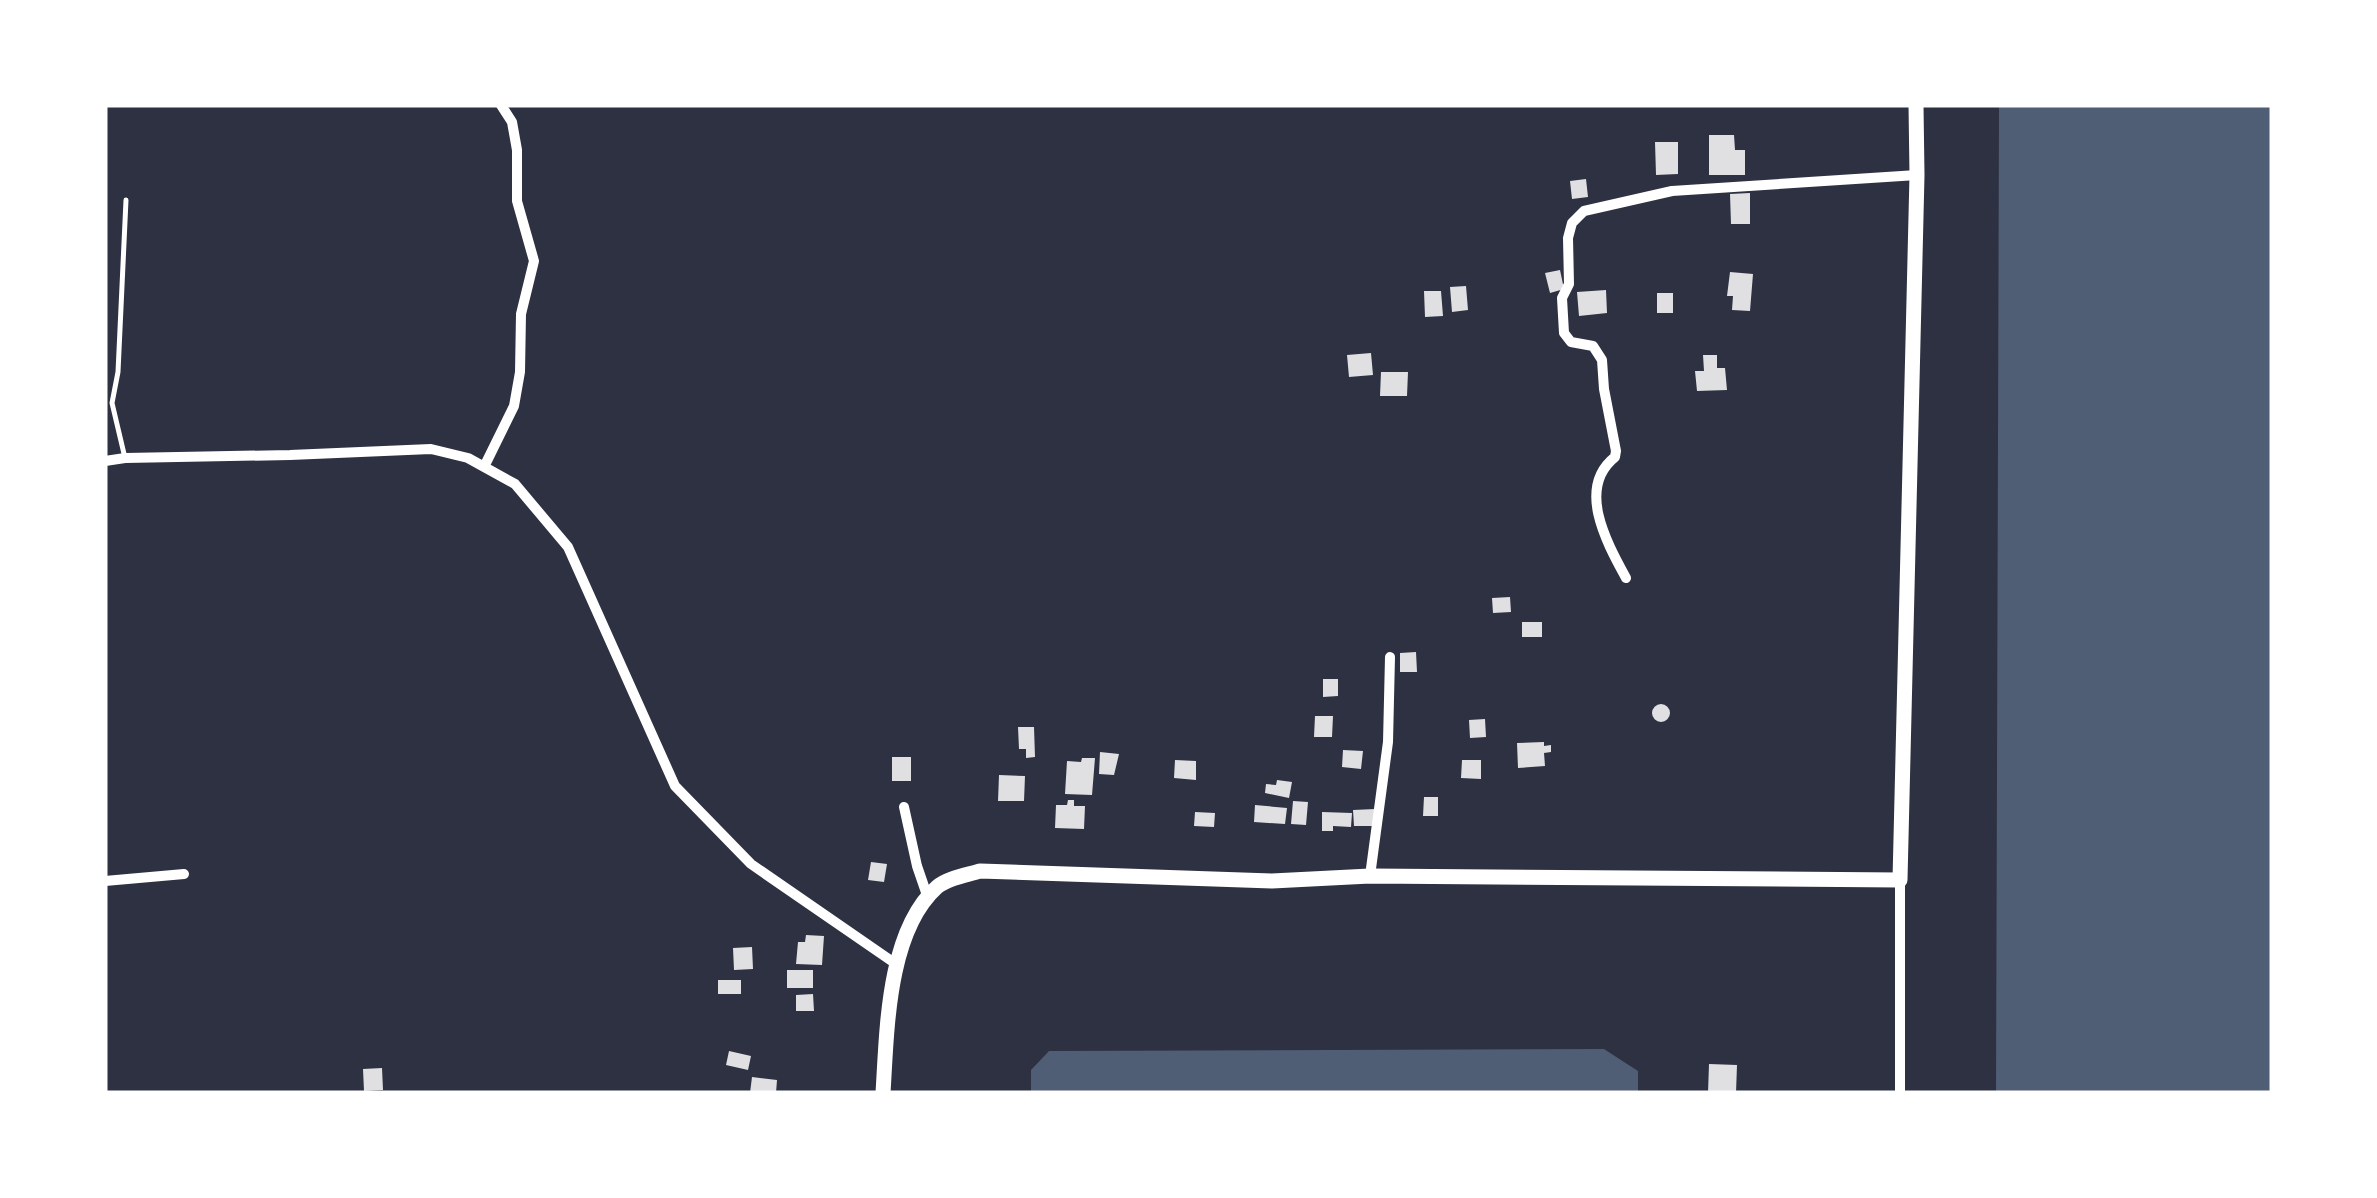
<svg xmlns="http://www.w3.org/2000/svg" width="2377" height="1198" font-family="Manrope,sans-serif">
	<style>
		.water { fill: #4f5d75 }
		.building { fill: #e0e0e3 }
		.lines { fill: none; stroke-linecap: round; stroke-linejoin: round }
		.service { stroke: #fff; stroke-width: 5 }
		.minor { stroke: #fff; stroke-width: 10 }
		.secondary { stroke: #fff; stroke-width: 15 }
	</style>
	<rect width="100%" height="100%" fill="#2d3142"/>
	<path class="water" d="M1999 105H2272V1093H1996Z
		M1604 1049 1638 1071V1093H1031V1070L1049 1051Z"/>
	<path class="building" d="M1709 135H1734L1735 150H1745V175H1709Z
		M1655 142H1678V174L1656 175Z
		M1586 179 1588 197 1572 199 1570 181Z
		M1750 193V224H1731L1730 194Z
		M1560 270 1564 289 1550 293 1545 273Z
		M1730 272 1753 274 1750 311 1732 310 1733 296H1727Z
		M1466 286 1468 310 1452 312 1450 287Z
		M1606 290 1607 313 1579 316 1577 292Z
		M1424 291H1441L1443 316 1425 317Z
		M1657 293H1673V313H1657Z
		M1371 353 1373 375 1349 377 1347 355Z
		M1703 355H1717V368H1725L1727 390 1697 391 1695 371H1704Z
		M1381 372H1408L1407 396H1380Z
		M1510 597 1511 612 1493 613 1492 598Z
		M1522 622H1542V637H1522Z
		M1416 652 1417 672H1400V653Z
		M1323 679H1338V696L1323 697Z
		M1652 713a9 9 0 1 1 18 0a9 9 0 1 1-18 0Z
		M1315 716H1333L1332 737H1314Z
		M1485 719 1486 737 1470 738 1469 720Z
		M1018 727H1034L1035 757 1026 758V749H1019Z
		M1544 742V746L1551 745V752L1544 753 1545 766 1518 768 1517 743Z
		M1343 750 1363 751 1361 769 1342 767Z
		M1100 752 1119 754 1114 775 1099 774Z
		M892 757H911V781H892Z
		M1082 758H1095L1092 795 1065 794 1067 761 1081 762Z
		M1175 760 1196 761V780L1174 778Z
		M1462 760H1481V779L1461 778Z
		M999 775 1025 776 1024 801H998Z
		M1277 780 1292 782 1289 798 1265 793 1266 784 1276 785Z
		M1424 797H1438V816H1423Z
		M1068 800H1074V806H1085L1084 829 1055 828 1056 805H1067Z
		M1293 801 1308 802 1306 825 1291 824Z
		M1255 805 1287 808 1285 824 1254 822Z
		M1375 809 1376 826H1354L1353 810Z
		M1195 812 1215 813 1214 827 1194 826Z
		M1322 812 1352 813 1351 827 1333 826V831H1322Z
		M871 862 887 864 884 882 868 880Z
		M806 935 824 936 822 965 796 964 798 942H805Z
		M752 947 753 969 734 970 733 948Z
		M787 970H813V988H787Z
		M718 980H741V994H718Z
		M813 994 814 1011H796V995Z
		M729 1051 751 1056 748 1070 726 1065Z
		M1709 1064 1737 1065 1736 1093H1708Z
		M382 1068 383 1090 364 1091 363 1069Z
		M752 1077 777 1080 776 1093H750Z"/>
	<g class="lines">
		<path class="service" d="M125 458 112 403 118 372 126 200"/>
		<path class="minor" d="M105 461 125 458 290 455 431 449 468 458 515 484 568 547 675 786 751 864 896 964
			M484 467 514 406 520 372 521 314 534 261 517 201V150L512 122 501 105
			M1626 578C1607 543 1576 488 1615 457L1616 451 1604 389 1602 360 1593 346 1571 342 1564 333 1562 298 1569 284 1568 238 1572 223 1584 211 1672 191 1917 175
			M904 807 917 866 928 898
			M1370 876 1388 742 1390 657
			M105 881 184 874
			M1900 1093V880"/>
		<path class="secondary" d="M883 1093C887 1031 887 932 937 887 947 878 967 875 980 871L1272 881 1370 876 1900 880 1917 175 1916 105"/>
	</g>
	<rect width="2377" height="1198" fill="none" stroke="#ffffff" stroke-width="215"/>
</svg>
